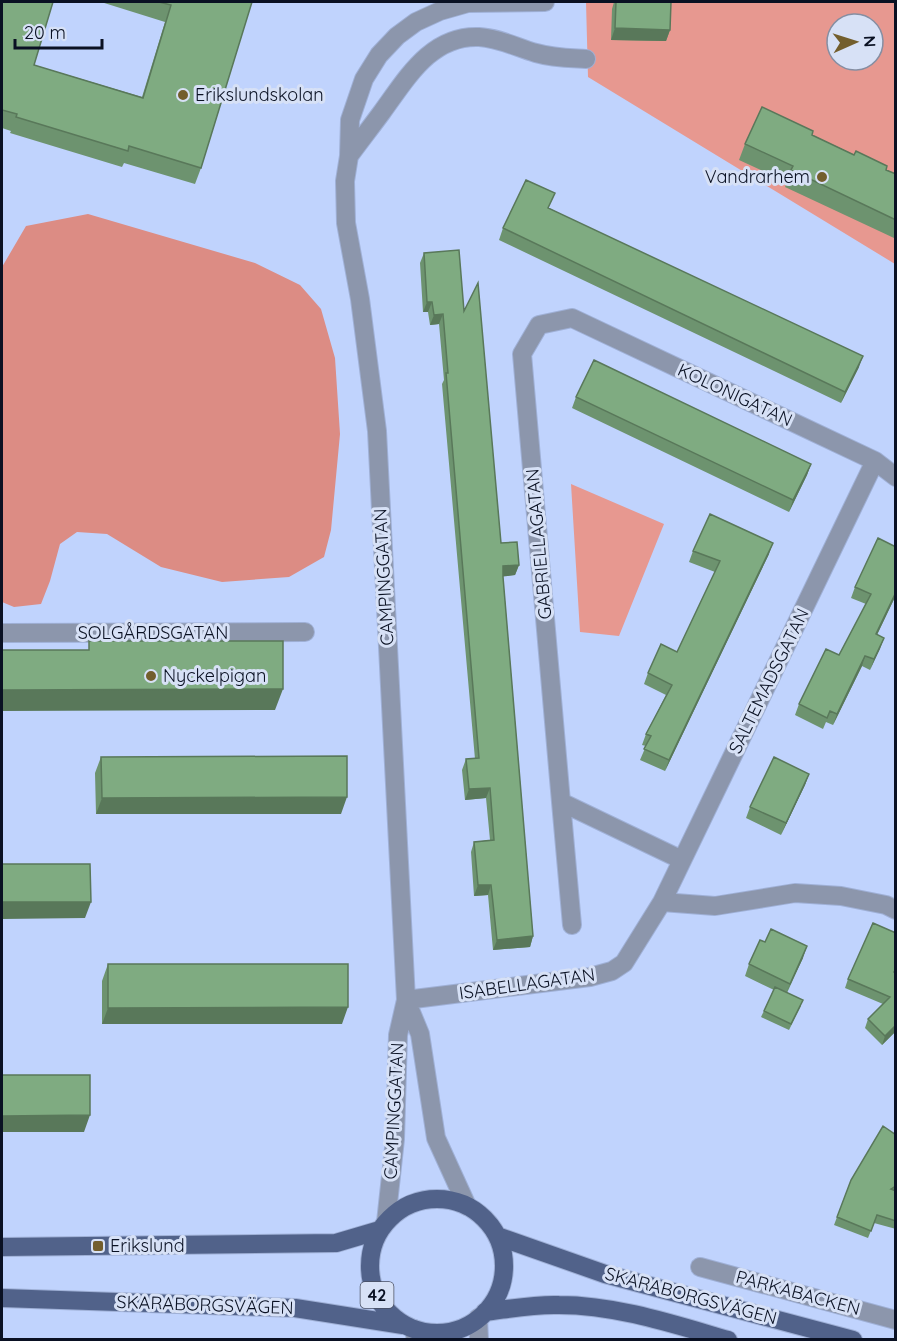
<svg xmlns="http://www.w3.org/2000/svg" width="897" height="1341" font-family="Quicksand,sans-serif">
	<style>
		.green { fill: #e79890; fill-rule: evenodd }
		.forest { fill: #dc8c84 }
		.lines { fill: none; stroke-linecap: round; stroke-linejoin: round }
		.street-casing { stroke: #9fb0d6; stroke-width: 20 }
		.primary-casing { stroke: #9fb0d6; stroke-width: 20 }
		.street { stroke: #8c96ac; stroke-width: 18 }
		.primary { stroke: #51628a; stroke-width: 18 }
		.wall { fill: #6d936f }
		.shaded-wall { fill: #59785a }
		.building { fill: #7fab81; stroke: #59785a; stroke-width: 1.5 }
		.poi-dot { fill: #735e2d; stroke: #d7e1f6; stroke-width: 2 }
		.labels { text-anchor: middle; stroke-width: 6; stroke-linejoin: round; paint-order: stroke }
		.shield { fill: #d7e1f6; stroke: #484f62; stroke-width: 1.5 }
		.shield-label { font-size: 16px; font-weight: bold; fill: #0a1123 }
		.poi-label { font-size: 18px; fill: #0a1123; stroke: #d7e1f6; text-anchor: start }
		.street-label { font-size: 18px; fill: #0a1123; stroke: #d7e1f6 }
	</style>
	<rect width="100%" height="100%" fill="#c0d3fd"/>
	<path class="green" d="M586 2H895V264L588 77ZM837 24H873V60H837Z
		M571 484 664 524 619 636 580 632Z"/>
	<path class="forest" d="M88 214 255 263 300 285 321 309 335 358 340 434 331 530 324 557 289 577 222 582 161 567 107 534 77 532 60 544 50 581 41 604 14 607 2 602V267L26 226Z"/>
	<g class="lines">
		<defs>
			<path id="street" d="M349 156C360 141 371 127 382 112 407 78 431 35 479 37 499 38 518 48 536 53 553 58 569 58 586 59
				M2 633 305 632
				M561 802 572 925
				M682 860 561 802 522 354 539 325 572 318 875 461 896 477
				M662 902 715 906 795 893 841 896 886 905 896 910
				M406 1000 590 977 612 971 624 963 662 902 875 461
				M406 1000 420 1034 436 1138 467 1206
				M386 1222 395 1139 398 1035 406 1000 377 431 360 299 346 223 345 181 349 156 350 120 364 79 379 55 397 36 416 22 440 11 468 3 545 2
				M700 1267 896 1320
				M478 1318 479 1340
				M414 1329 416 1340"/>
			<path id="primary" d="M370 1266a67 67 0 1 1 134 0a67 67 0 1 1-134 0Z
				M497 1236 605 1274 853 1340
				M2 1247 336 1243 380 1230
				M2 1298 295 1308 403 1325
				M485 1312C509 1309 534 1304 559 1305 616 1305 673 1324 728 1340"/>
		</defs>
		<use href="#street" class="street-casing"/>
		<use href="#primary" class="primary-casing"/>
		<use href="#street" class="street"/>
		<use href="#primary" class="primary"/>
	</g>
	<path class="wall" d="M2 2 34 65 142 97 165 22 101 2H252L201 168 195 184 124 163 122 167 10 133 11 131 2 128Z
		M614 2H671L670 30 666 41 611 40 612 9Z
		M812 135 896 174V235L894 238 785 187 787 182 739 160 745 144Z
		M549 208 859 367 841 403 499 240 503 228Z
		M424 253 464 311 501 543 519 565 515 575 503 576 533 936 530 947 493 950 488 895 474 896 471 852 474 842 490 840 486 798 465 800 462 770 466 759H475L442 384 444 380 439 324 430 325 428 312H423L420 263Z
		M576 397 811 464 807 475 789 512 572 408Z
		M896 547V595L877 635 884 638 870 670 862 666 833 725 826 722 823 729 795 715 799 704 839 655 866 604 851 598 855 587Z
		M693 551 769 554 665 771 640 760 646 746 642 745 646 734 666 695 644 684 648 673 677 652 715 572 689 562Z
		M101 757 341 814H96L95 773Z
		M809 774 805 785 781 835 746 818 750 807Z
		M896 933V1031L882 1045 865 1028 868 1019 883 1004 845 988 848 979Z
		M803 958 787 993 801 1006 789 1030 761 1017 774 990 745 976 749 964Z
		M108 964 342 1024H102V981Z
		M896 1135V1229L874 1223 868 1238 834 1225 851 1180Z"/>
	<path class="shaded-wall" d="M615 28 670 30 666 41 611 40Z
		M427 302H432L428 312H423Z
		M443 314 439 324 430 325 434 315Z
		M863 356 859 367 841 403 845 392Z
		M811 464 807 475 789 512 793 500Z
		M773 543 769 554 665 771 669 760Z
		M519 565 515 575 499 577 503 566Z
		M896 592V595L872 645 876 634Z
		M884 638 880 649 870 670 874 659Z
		M865 656 862 666 833 725 837 714Z
		M283 689 275 710 2 711V690Z
		M809 774 805 785 781 835 786 823Z
		M490 788 486 798 465 800 469 789Z
		M347 797 341 814H96L102 798Z
		M478 885H491L488 895 474 896Z
		M2 902H91L85 918 2 919Z
		M533 936 530 947 493 950 497 940Z
		M807 946 803 958 785 995 790 984Z
		M348 1007 342 1024H102L108 1008Z
		M896 1025V1031L882 1045 885 1036Z
		M90 1115 84 1132H2V1116Z"/>
	<path class="building" d="M2 2H53L34 65 143 98 171 5 159 2H252L201 168 129 146 128 151 16 117 17 114 2 110Z
		M616 2H671L670 30 615 28Z
		M762 107 813 131 812 135 854 155 856 151 887 166 886 170 896 174V220L791 170 793 166 745 144Z
		M526 180 555 193 548 208 863 356 845 392 503 228Z
		M459 250 464 311 478 283 501 543 517 542 519 565 503 566V577L533 936 497 940 491 885H478L474 842 494 840 490 788 469 789 466 759 479 758 446 373H448L443 314 434 315 432 302H427L424 253Z
		M594 360 811 464 793 500 576 397Z
		M710 514 773 543 669 760 644 749 651 736 646 734 672 685 648 673 661 644 677 652 720 561 693 551Z
		M878 538 896 547V592L876 634 884 638 874 659 865 656 837 714 830 711 827 718 799 704 826 649 839 655 871 594 855 587Z
		M89 641H283V689L2 690V650H89Z
		M347 756V797L102 798 101 757Z
		M774 757 809 774 786 823 750 807Z
		M2 864H90L91 902H2Z
		M873 923 896 933V969L894 972 896 973V1025L885 1036 868 1019 890 997 848 979Z
		M771 929 807 946 790 984 749 964 760 940 765 942Z
		M108 964H348V1007L108 1008Z
		M775 987 803 1000 791 1024 764 1011Z
		M2 1075H90V1115L2 1116Z
		M883 1126 896 1135V1186L891 1189 896 1191V1221L877 1215 871 1231 837 1217 851 1180Z"/>
	<g class="poi-dot">
		<circle cx="183" cy="95" r="6"/>
		<circle cx="822" cy="177" r="6"/>
		<circle cx="151" cy="676" r="6"/>
		<rect x="92" y="1240" width="12" height="12" rx="3"/>
	</g>
	<g class="labels">
		<rect class="shield" x="360.5" y="1282" width="33" height="26" rx="4.5"/>
		<g class="shield-label">
			<text x="377" y="1301">42</text>
		</g>
		<g class="poi-label">
			<text x="195" y="101">Erikslundskolan</text>
			<text x="810" y="183" text-anchor="end">Vandrarhem</text>
			<text x="163" y="682">Nyckelpigan</text>
			<text x="110" y="1252">Erikslund</text>
		</g>
		<g class="street-label">
			<text transform="translate(735 395) rotate(25)" y="6">KOLONIGATAN</text>
			<text transform="translate(539 544) rotate(-95)" y="6">GABRIELLAGATAN</text>
			<text transform="translate(384 577) rotate(-93)" y="6">CAMPINGGATAN</text>
			<text x="153" y="639">SOLGÅRDSGATAN</text>
			<text transform="translate(769 681) rotate(-64)" y="6">SALTEMADSGATAN</text>
			<text transform="translate(527 984) rotate(-8)" y="6">ISABELLAGATAN</text>
			<text transform="translate(394 1111) rotate(-87)" y="6">CAMPINGGATAN</text>
			<text transform="translate(798 1293) rotate(15)" y="6">PARKABACKEN</text>
			<text transform="translate(691 1296) rotate(15)" y="6">SKARABORGSVÄGEN</text>
			<text transform="translate(205 1305) rotate(2)" y="6">SKARABORGSVÄGEN</text>
		</g>
	</g>
	<rect width="897" height="1341" fill="none" stroke="#0a1123" stroke-width="6"/>
	<g transform="translate(855 42) rotate(87)"><circle r="28" fill="#d7e1f6" stroke="#858ea2" stroke-width="1.5"/>
	<path d="M0-4.5L10 22L0 15L-10 22Z" fill="#735e2d"/>
	<text y="-9" font-size="16" font-weight="bold" text-anchor="middle" fill="#0a1123">N</text>
	</g>
	<path d="M15 39v9h87v-9" fill="none" stroke="#0a1123" stroke-width="3"/>
	<text x="24" y="39" font-size="18" fill="#0a1123" stroke="#d7e1f6" stroke-width="4.5" paint-order="stroke">20 m</text>
</svg>
